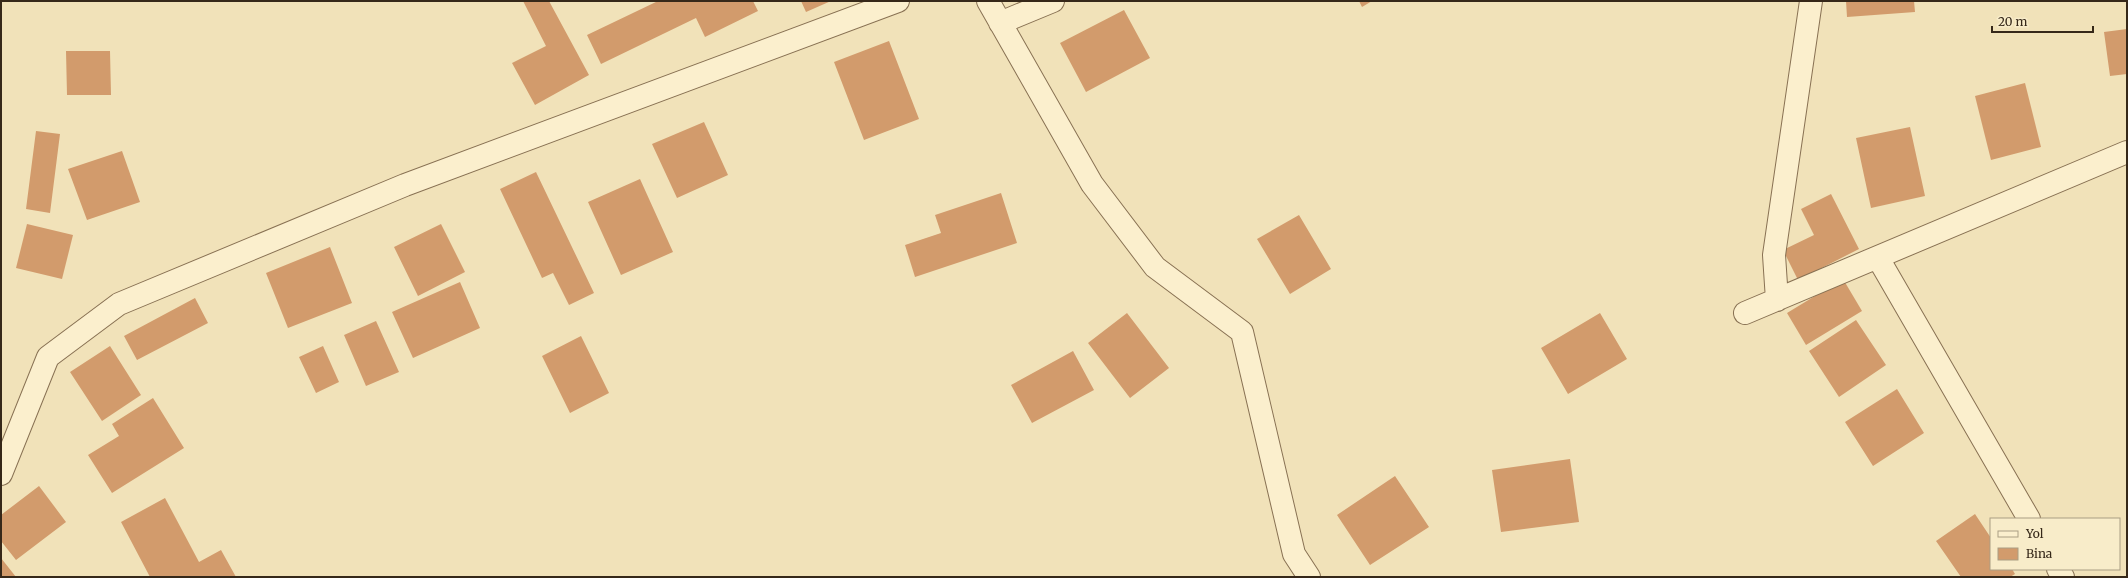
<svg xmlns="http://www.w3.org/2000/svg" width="2128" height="578" font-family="Merriweather,serif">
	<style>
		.building { fill: #d29b6c }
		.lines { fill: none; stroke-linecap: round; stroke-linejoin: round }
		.minor-casing { stroke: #887153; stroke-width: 24 }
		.minor { stroke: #fbefcd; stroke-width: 22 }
	</style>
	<rect width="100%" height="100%" fill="#f1e2b9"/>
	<path class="building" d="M523 1H549L589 75 535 105 512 63 546 46Z
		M658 1H753L758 11 705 37 696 18 601 64 587 35Z
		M801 1H831L806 12Z
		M1359 1H1372L1362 7Z
		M1846 1H1914L1915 12 1847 17Z
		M1124 10 1150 58 1086 92 1060 43Z
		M2127 29V74L2110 76 2104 32Z
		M889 41 919 119 864 140 834 62Z
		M66 51H110L111 95H67Z
		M2025 83 2041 147 1991 160 1975 96Z
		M704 122 728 175 677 198 652 144Z
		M1910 127 1925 196 1871 208 1856 138Z
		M36 131 60 134 50 213 26 209Z
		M122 151 140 202 87 220 68 169Z
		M536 172 594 293 569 305 553 273 542 278 500 189Z
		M640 179 673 252 621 275 588 202Z
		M1001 193 1017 243 915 277 905 245 941 233 935 215Z
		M1831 194 1859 249 1798 280 1783 250 1814 235 1801 209Z
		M1299 215 1331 269 1290 294 1257 239Z
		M27 224 73 235 62 279 16 268Z
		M441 224 465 272 418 296 394 247Z
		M330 247 352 303 288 328 266 273Z
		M1843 279 1862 311 1806 345 1787 313Z
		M460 282 480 328 413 358 392 312Z
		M195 298 208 323 137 360 124 336Z
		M1127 313 1169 368 1130 398 1088 343Z
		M1600 313 1627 359 1568 394 1541 348Z
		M1856 320 1886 365 1839 397 1809 351Z
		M376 321 399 372 366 386 344 335Z
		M581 336 609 393 570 413 542 356Z
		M110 346 141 395 102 421 70 372Z
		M323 346 339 382 316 393 299 357Z
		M1073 351 1094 390 1032 423 1011 385Z
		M1897 389 1924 433 1873 466 1845 422Z
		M153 398 184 448 112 493 88 455 119 436 112 424Z
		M1570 459 1579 522 1501 532 1492 470Z
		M1395 476 1429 527 1370 565 1337 515Z
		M39 486 66 522 16 560 1 541V515Z
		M165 498 199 562 221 550 236 577H150L121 522Z
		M1975 514 1991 538V569H2012L2015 574 2010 577H1961L1936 541Z
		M1 558 16 577H1Z"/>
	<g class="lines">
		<defs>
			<path id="minor" d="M988 1 1092 184 1155 267 1242 332 1294 554 1309 577
				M1000 23 1053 1
				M1878 258 2029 519
				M1777 300 1774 255 1811 1
				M1745 313 2127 152
				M1 474 48 357 119 304 405 185 898 1
				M2058 569 2063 577"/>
		</defs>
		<use href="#minor" class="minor-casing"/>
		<use href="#minor" class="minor"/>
	</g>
	<rect width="2128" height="578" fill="none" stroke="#362819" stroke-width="4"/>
	<rect x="1990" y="518" width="130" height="52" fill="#f8ecc9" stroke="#aa9e83"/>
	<rect x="1998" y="531" width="20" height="6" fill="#fbefcd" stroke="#aa9e83"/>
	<text x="2026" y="538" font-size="12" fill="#362819">Yol</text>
	<rect x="1998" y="548" width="20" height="12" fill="#d29b6c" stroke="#aa9e83"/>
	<text x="2026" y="558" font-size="12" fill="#362819">Bina</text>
	<path d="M1992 26v6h101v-6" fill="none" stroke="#362819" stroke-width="2"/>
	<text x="1998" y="26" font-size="12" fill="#362819" stroke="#f8ecc9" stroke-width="3" paint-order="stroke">20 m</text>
</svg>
